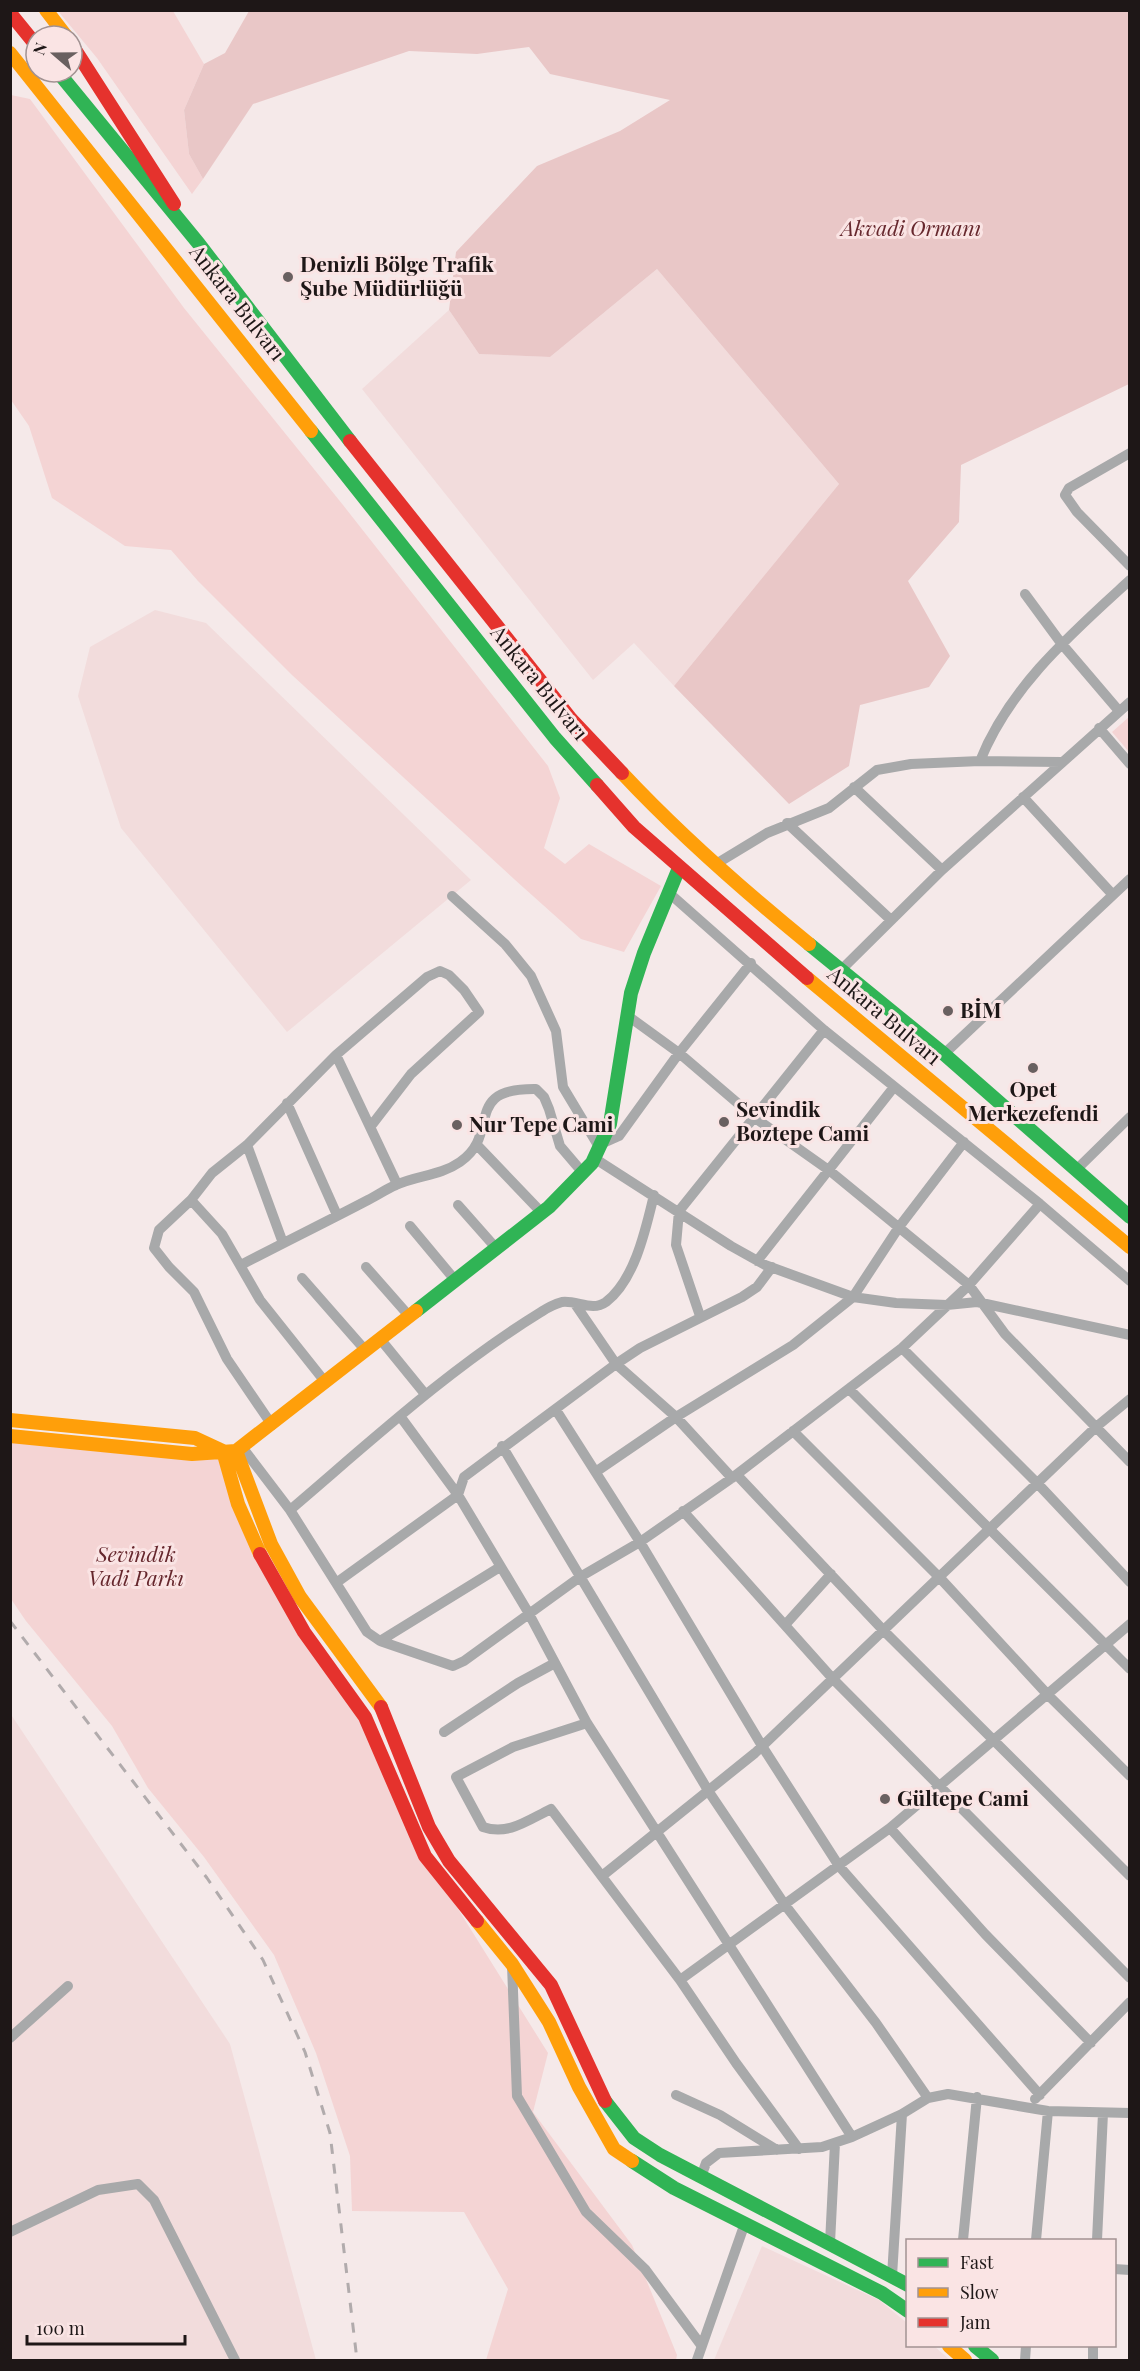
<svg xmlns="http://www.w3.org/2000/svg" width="1140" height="2371" font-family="'Playfair Display',serif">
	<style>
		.built { fill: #f2dcdc }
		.green { fill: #f4d4d4 }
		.forest { fill: #e9c7c7 }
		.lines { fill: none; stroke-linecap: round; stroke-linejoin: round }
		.street { stroke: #a8a9aa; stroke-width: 10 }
		.fast { stroke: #30b455; stroke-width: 14 }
		.slow { stroke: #ff9f0a; stroke-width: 14 }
		.jam { stroke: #e5322d; stroke-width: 14 }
		.rail { stroke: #b1abac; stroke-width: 3; stroke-dasharray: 10 10; stroke-linecap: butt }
		.poi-dot { fill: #696060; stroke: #fae4e4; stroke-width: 2 }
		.labels { text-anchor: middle; stroke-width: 6; stroke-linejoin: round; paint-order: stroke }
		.park-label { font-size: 21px; font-style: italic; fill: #66272d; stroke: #fae4e4 }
		.poi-label { font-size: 21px; font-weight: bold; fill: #1e1717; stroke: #fae4e4; text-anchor: start }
		.street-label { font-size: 21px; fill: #1e1717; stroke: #fae4e4 }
	</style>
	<rect width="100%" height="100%" fill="#f5e9e9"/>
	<path class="built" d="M657 269 839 484 674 686 634 643 593 680 362 389 449 310 479 354 550 357Z
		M155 610 206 623 471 880 287 1032 121 828 78 696 90 647Z
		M10 1713 230 2044 316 2360H11Z
		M762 2246 879 2300 907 2323 908 2346H934L950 2360H714Z"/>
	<path class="green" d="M58 11H173L204 64 184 110 189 154 203 179 192 194 97 58Z
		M11 95 30 99 184 308 343 505 548 766 560 798 544 848 565 864 589 844 661 886 624 952 581 939 514 879 292 675 198 581 171 550 125 546 52 498 29 426 11 400Z
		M1129 717V752L1112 732Z
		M10 1436 223 1451 257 1549 341 1683 425 1856 548 2053 533 2112 632 2245 677 2355 676 2360H486L508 2289 464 2212 352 2211 350 2156 316 2053 274 1955 204 1857 148 1788 112 1726 26 1621 11 1599Z"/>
	<path class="forest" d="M249 11H1129V384L961 465 959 522 908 581 950 656 929 687 860 705 849 766 789 804 674 686 839 484 657 269 550 357 479 354 449 310 456 252 537 166 620 131 670 100 550 74 529 47 477 54 409 51 253 104 203 179 189 154 184 110 204 64 225 53Z"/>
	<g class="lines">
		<path class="street" d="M1130 453 1069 488 1065 495 1077 512 1130 566
			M1025 594 1061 643 1119 711
			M1099 728 1130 764
			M980 761C1010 686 1072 633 1130 580
			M854 787 942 870
			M1023 797 1113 895
			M787 823 891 920
			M716 864 767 833 829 808 877 770 911 764 980 761 1061 762
			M669 893 824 1030 1040 1204 1130 1281
			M452 896 505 944 531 976 556 1031 563 1087 599 1147
			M842 969 942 870 1130 702
			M628 1016 679 1053 755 1118 830 1171 969 1285 1005 1334 1130 1462
			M944 1054 1130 879
			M287 1103 337 1215
			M371 1126 411 1074 479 1012 464 990 449 975 440 971 427 977 336 1055 397 1184
			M601 1144 619 1136 679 1053 751 963
			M247 1145 283 1243
			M477 1145 542 1213
			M594 1158 731 1246 765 1265 853 1297 896 1303 947 1305 977 1302 1130 1335
			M1076 1170 1130 1117
			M191 1200 222 1234 260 1300 326 1383
			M458 1205 496 1248
			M410 1226 455 1280
			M757 1261 894 1087
			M241 1265C283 1243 326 1222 368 1200 378 1195 386 1189 396 1185 418 1175 440 1176 460 1162 502 1133 461 1088 536 1089L544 1097 549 1109 560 1146 583 1173
			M366 1267 410 1317
			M302 1278 366 1351
			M575 1304 616 1364 676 1417 732 1478
			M700 1316 676 1245 679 1211 824 1030
			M381 1340 425 1394
			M902 1348 1038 1484 1130 1582
			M849 1389 1130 1669
			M556 1410 640 1542 762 1746 839 1866 1040 2095
			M400 1416 458 1495 528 1612 587 1723 852 2137
			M272 1425 227 1359 194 1292 169 1267 154 1248 159 1230 191 1200 212 1173 247 1145 336 1055
			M793 1431 940 1578 1048 1695 1130 1776
			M502 1446 709 1792 785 1905 876 2023 928 2098
			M242 1447 290 1510 367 1632 380 1641 453 1666 464 1661 580 1577 640 1542 732 1478 902 1348 969 1285 1040 1204
			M597 1471 676 1417 793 1345 853 1297 899 1227 964 1142
			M737 1475 884 1631 1130 1876
			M290 1510C371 1441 450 1368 541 1312 547 1308 555 1304 562 1302 577 1300 592 1312 606 1302 635 1280 646 1228 654 1195
			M683 1511 833 1679 1130 1978
			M336 1583 458 1495 464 1477 616 1364 640 1348 742 1297 757 1287 772 1267
			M785 1625 831 1574
			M380 1641 500 1567
			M587 1723 513 1747 456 1777 483 1827C508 1836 528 1820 551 1809L680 1980 736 2063 799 2149
			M444 1732 518 1683 555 1663
			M890 1828 985 1934 1091 2043
			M602 1876 755 1753 1096 1427 1130 1399
			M512 1965 517 2096 586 2212 645 2269 701 2345
			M680 1980 890 1828 1130 1624
			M10 2038 68 1986
			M676 2095 720 2115 777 2150
			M1035 2099 1130 2002
			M701 2177 706 2163 719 2153 822 2147 852 2137 902 2114 928 2098 948 2094 1048 2111 1130 2113
			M10 2232 98 2190 138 2184 154 2200 235 2360
			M963 2240 977 2097
			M1036 2240 1048 2111
			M1097 2240 1103 2113
			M830 2243 835 2143
			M1114 2269 1130 2270
			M892 2276 902 2114
			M697 2360 745 2223
			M1025 2360 1026 2346
			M1093 2360V2346"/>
		<path class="fast" d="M58 72 199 244 350 441
			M311 431 555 738 597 785
			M809 944 944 1054 1130 1217
			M416 1311 549 1207 592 1163 610 1124 631 993 644 953 679 868
			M605 2101 634 2138 660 2155 908 2285
			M632 2161 674 2188 882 2293 908 2311
			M975 2346 992 2360"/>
		<path class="slow" d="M46 10 66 36
			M10 53 311 431
			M622 773C680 835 744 891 809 944
			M807 978 1130 1247
			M10 1420 195 1438 223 1451 238 1504 260 1554
			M10 1436 192 1454 236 1451 416 1311
			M236 1451 271 1544 300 1597 381 1707
			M477 1921 512 1964 549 2022 579 2087 614 2149 632 2161
			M949 2346 965 2360"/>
		<path class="jam" d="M10 13 36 45
			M72 45 174 204
			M350 441 571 719 622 773
			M597 785 634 827 807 978
			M260 1554 304 1632 365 1717 425 1856 477 1921
			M381 1707 429 1827 449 1861 551 1985 605 2101"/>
		<path class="rail" d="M10 1621 207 1878 263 1960 305 2052 330 2133 357 2360"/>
	</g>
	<g class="poi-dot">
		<circle cx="288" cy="277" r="6"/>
		<circle cx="948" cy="1011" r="6"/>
		<circle cx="1033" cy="1068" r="6"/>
		<circle cx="724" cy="1122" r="6"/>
		<circle cx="457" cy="1125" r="6"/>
		<circle cx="885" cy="1799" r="6"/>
	</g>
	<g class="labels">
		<g class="park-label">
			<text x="911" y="236">Akvadi Ormanı</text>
			<text x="136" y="1562">Sevindik<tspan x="136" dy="24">Vadi Parkı</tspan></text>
		</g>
		<g class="poi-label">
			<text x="300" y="272">Denizli Bölge Trafik<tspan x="300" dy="24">Şube Müdürlüğü</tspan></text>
			<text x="960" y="1018">BİM</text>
			<text x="1033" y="1097" text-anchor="middle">Opet<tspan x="1033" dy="24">Merkezefendi</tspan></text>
			<text x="736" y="1117">Sevindik<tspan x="736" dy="24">Boztepe Cami</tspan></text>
			<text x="469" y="1132">Nur Tepe Cami</text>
			<text x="897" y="1806">Gültepe Cami</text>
		</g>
		<g class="street-label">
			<text transform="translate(237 303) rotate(52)" y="7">Ankara Bulvarı</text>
			<text transform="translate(539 683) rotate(51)" y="7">Ankara Bulvarı</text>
			<text transform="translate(884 1016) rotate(40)" y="7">Ankara Bulvarı</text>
		</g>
	</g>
	<rect width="1140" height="2371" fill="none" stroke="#1e1717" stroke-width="24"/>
	<rect x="906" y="2239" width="210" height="108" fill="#fae4e4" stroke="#a29292" stroke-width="1.5"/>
	<rect x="918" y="2258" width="30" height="9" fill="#30b455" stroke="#a29292" stroke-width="1.5"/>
	<text x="960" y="2269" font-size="18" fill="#1e1717">Fast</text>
	<rect x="918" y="2288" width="30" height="9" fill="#ff9f0a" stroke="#a29292" stroke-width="1.5"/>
	<text x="960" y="2299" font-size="18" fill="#1e1717">Slow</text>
	<rect x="918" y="2318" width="30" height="9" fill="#e5322d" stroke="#a29292" stroke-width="1.5"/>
	<text x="960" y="2329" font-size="18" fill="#1e1717">Jam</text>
	<g transform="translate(54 54) rotate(290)"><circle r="28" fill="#fae4e4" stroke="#a29292" stroke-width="1.5"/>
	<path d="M0-4.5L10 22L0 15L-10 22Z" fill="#696060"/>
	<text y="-9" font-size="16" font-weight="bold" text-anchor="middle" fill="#1e1717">N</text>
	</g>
	<path d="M27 2335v9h158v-9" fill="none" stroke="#1e1717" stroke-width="3"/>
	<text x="36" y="2335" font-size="18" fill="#1e1717" stroke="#fae4e4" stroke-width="4.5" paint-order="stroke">100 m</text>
</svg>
